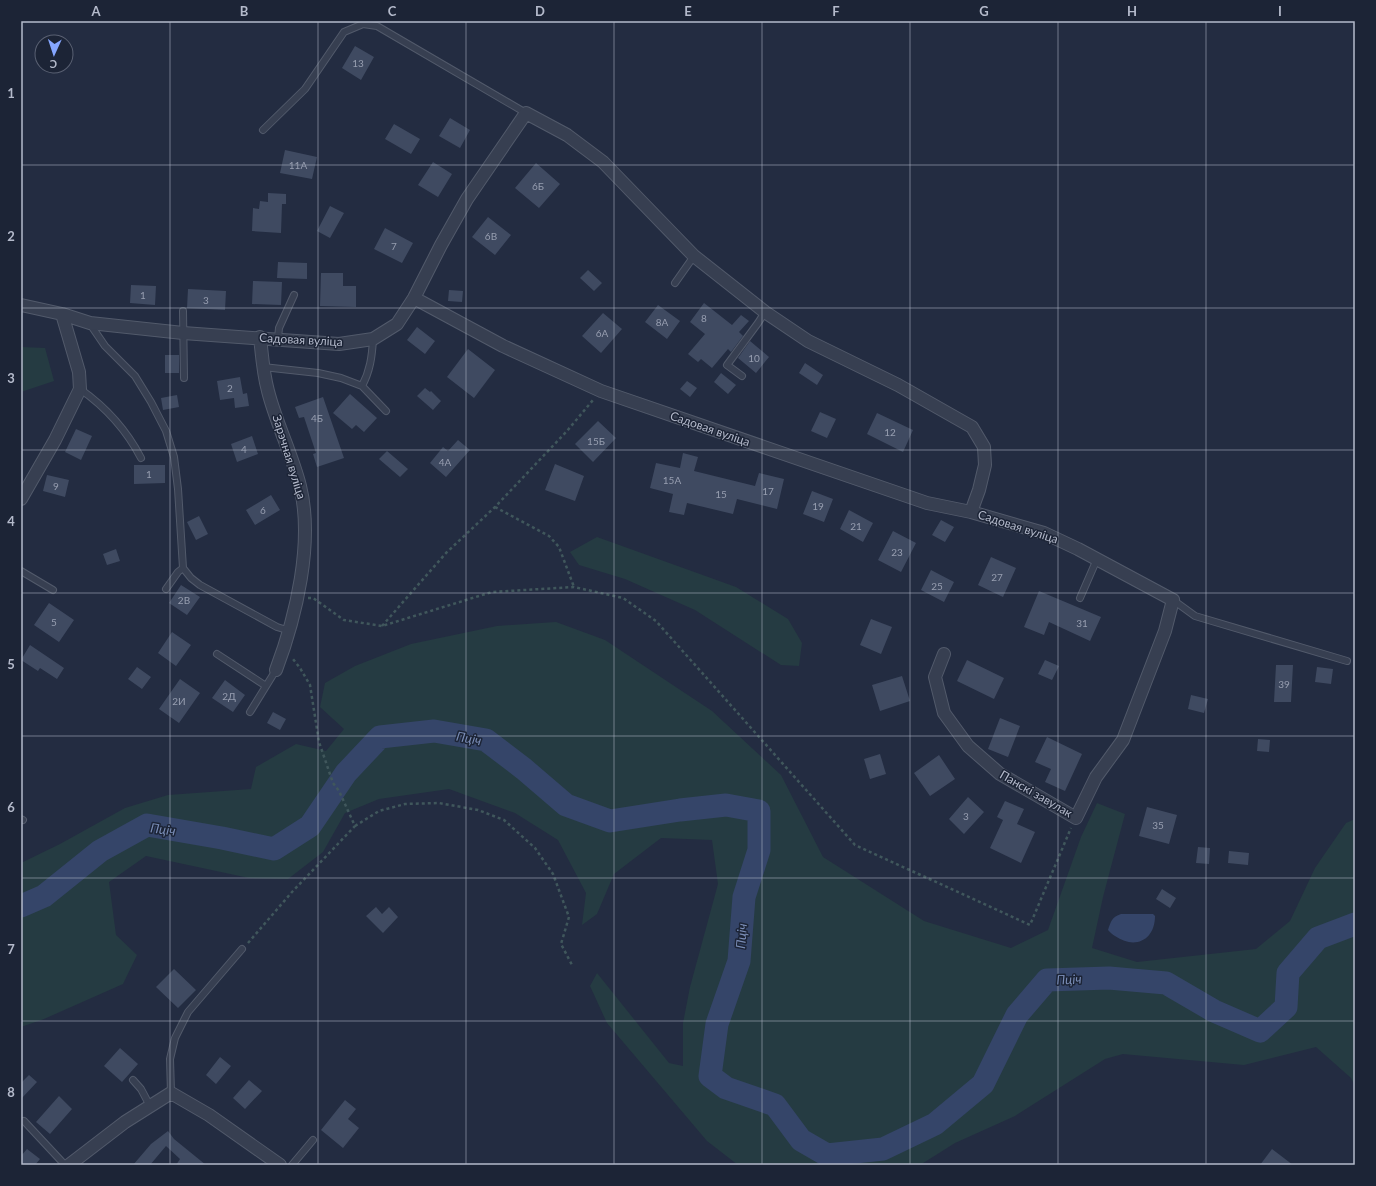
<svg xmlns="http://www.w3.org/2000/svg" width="1376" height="1186" font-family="Lato,sans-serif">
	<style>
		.green { fill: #253b42 }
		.water { fill: #354569 }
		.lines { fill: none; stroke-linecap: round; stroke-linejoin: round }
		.river { stroke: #354569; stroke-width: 23 }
		.building { fill: #3f4a61 }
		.service-casing { stroke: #525a6b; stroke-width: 8 }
		.minor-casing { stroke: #525a6b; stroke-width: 14 }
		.path { stroke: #40575c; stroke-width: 2.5; stroke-dasharray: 3 3; stroke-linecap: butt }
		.service { stroke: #373f51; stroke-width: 6 }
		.minor { stroke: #373f51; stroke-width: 12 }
		.grid { fill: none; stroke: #b4bacb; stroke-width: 1; stroke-opacity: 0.55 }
		.labels { text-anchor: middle; stroke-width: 3; stroke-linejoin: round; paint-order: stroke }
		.number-label { font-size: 10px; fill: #979eb0 }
		.street-label { font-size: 12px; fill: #b4bacb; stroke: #1c2436 }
		.water-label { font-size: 13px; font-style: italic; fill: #798cb5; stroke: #1c2436 }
		.neatline { fill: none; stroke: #b4bacb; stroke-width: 1.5 }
		.grid-label { font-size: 13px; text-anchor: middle; font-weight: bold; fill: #b4bacb }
	</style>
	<rect width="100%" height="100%" fill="#232c41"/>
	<path class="green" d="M21 347 45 348 54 381 21 392Z
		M597 537 736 587 788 619 802 643 799 666 781 665 695 610 625 579 579 565 570 552Z
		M556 622 605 640 712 711 781 775 823 857 924 921 1011 948 1048 930 1081 837 1097 803 1125 814 1103 897 1092 948 1137 962 1256 949 1290 921 1315 868 1346 823 1355 819V1086L1351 1078 1316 1047 1244 1065 1123 1054 1105 1059 1015 1116 955 1143 920 1165H738L707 1141 607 1023 590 986 597 973 669 1063 683 1066V1023L690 987 718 884 712 840 661 838 614 874 597 914 582 925 586 893 558 840 515 813 449 789 379 799 345 813 323 852 288 879 249 878 146 856 109 882 116 935 137 955 123 984 44 1019 21 1027V863L60 844 125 808 168 795 251 789 256 767 296 744 326 751 344 729 320 707 325 683 355 666 411 644 497 626Z"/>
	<path class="water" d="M1121 914H1153L1155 916C1155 940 1135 950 1115 936 1113 935 1110 932 1108 930 1111 921 1112 917 1121 914Z"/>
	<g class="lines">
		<path class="river" d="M21 906 44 896 100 851 147 825 222 838 274 849 310 826 346 773 380 737 434 731 486 740 524 769 566 805 610 821 680 810 726 805 759 811V850L744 897 739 961 717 1024 710 1076 726 1088 775 1105 801 1140 827 1155 883 1149 935 1124 983 1084 1017 1015 1047 980 1109 978 1166 983 1214 1011 1260 1031 1286 1007 1288 973 1318 938 1355 924"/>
	</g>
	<path class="building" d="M355 46 374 57 361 80 342 68Z
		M450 118 470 130 460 148 439 136Z
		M394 124 420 139 411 154 385 139Z
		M285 150 317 157 312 179 280 173Z
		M433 162 452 174 438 197 418 185Z
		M536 163 560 184 539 208 515 188Z
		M268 193 286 194V204H282L281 233 252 231 253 208 259 209 260 201 268 202Z
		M330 206 344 213 330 238 317 231Z
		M488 217 511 235 495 255 472 237Z
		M385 228 413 243 402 263 374 249Z
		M278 262 307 263V279L277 278Z
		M588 270 602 283 594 291 580 278Z
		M321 273H343V286H356V307L320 306Z
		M253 281 282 282 281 305 252 304Z
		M131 285 156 286 155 305 130 303Z
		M188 289 226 291 225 310 187 308Z
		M449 290 463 291 462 302 448 301Z
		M704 303 732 325 741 315 749 321 739 332 743 336 731 352 728 349 712 368 701 359 698 362 688 354 705 334 690 322Z
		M658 305 680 321 667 339 645 322Z
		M603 313 622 329 601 353 582 336Z
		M417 327 435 341 425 354 407 340Z
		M750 341 769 357 756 373 738 358Z
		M468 349 495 370 474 398 447 377Z
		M165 355H179V373H165Z
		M805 363 823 375 817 385 799 373Z
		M721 373 736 385 728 394 714 382Z
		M240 377 243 394 247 393 249 406 235 408 234 398 220 400 217 381Z
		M687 381 697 388 690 397 680 389Z
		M425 388 430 392 431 391 441 401 433 410 417 396Z
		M350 394 377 418 364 432 356 425 352 429 333 413Z
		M177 395 179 407 163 410 161 398Z
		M323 397 344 458 317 467 313 454 316 453 304 417 299 418 295 407Z
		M820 412 836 419 827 438 811 431Z
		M877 413 913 430 903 452 867 434Z
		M598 421 616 438 593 462 575 444Z
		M76 429 92 436 81 460 65 452Z
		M252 436 258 454 237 462 231 444Z
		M458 440 470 450 446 477 430 463 443 447 448 451Z
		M387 451 408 469 400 477 379 459Z
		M683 453 698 457 694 471 755 486 759 473 784 479 777 509 737 499 733 514 687 503 684 515 669 512 673 494 650 488 656 463 680 468Z
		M555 464 584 476 575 501 545 490Z
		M134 465H165V483L134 484Z
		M47 475 69 480 65 497 43 491Z
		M812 491 833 499 824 522 803 514Z
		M271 495 280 510 255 525 246 510Z
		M849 510 873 523 863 542 840 529Z
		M199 516 208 534 196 540 187 522Z
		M941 520 954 527 945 542 932 535Z
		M893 531 916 543 901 572 878 560Z
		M116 549 120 561 107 565 103 554Z
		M991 557 1016 568 1003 597 978 585Z
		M931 570 954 582 944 602 921 590Z
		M181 585 200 597 187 615 169 603Z
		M1039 591 1101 617 1090 641 1049 622 1044 635 1024 627Z
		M49 603 74 620 59 642 34 625Z
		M871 619 892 627 881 654 860 645Z
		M172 632 191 645 176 666 158 653Z
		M30 645 64 668 57 679 40 668 38 671 21 660Z
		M967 660 1004 678 994 699 957 681Z
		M1045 660 1059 666 1052 680 1038 674Z
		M1276 665H1293L1291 702H1274Z
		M137 667 151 677 142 689 128 679Z
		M1317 667 1333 669 1331 684 1315 682Z
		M902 676 910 701 880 711 872 685Z
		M180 679 200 693 179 723 159 709Z
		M225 680 245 695 233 712 212 698Z
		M1191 695 1208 699 1204 713 1188 709Z
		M273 712 286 719 280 730 267 723Z
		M1000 718 1020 726 1008 757 988 749Z
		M1047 737 1082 754 1065 791 1045 782 1051 769 1035 762Z
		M1258 739 1270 740 1269 752 1257 751Z
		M880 754 886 774 870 779 864 759Z
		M939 755 955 779 930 796 914 773Z
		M968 797 984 812 964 834 949 819Z
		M1005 801 1024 809 1017 824 1035 832 1021 863 990 848 1003 820 997 817Z
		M1147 807 1177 815 1169 844 1139 836Z
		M1198 847 1210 848 1209 864 1196 863Z
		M1229 851 1249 853 1248 865 1228 863Z
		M1162 889 1176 898 1170 908 1156 899Z
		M376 907 382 914 389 907 398 917 383 933 366 916Z
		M174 969 196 990 178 1008 156 987Z
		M120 1048 138 1064 122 1082 104 1066Z
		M220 1057 231 1066 216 1084 206 1075Z
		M29 1075 37 1082 21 1099V1083Z
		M249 1080 262 1091 245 1109 233 1098Z
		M59 1096 72 1109 50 1134 36 1122Z
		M345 1100 356 1109 348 1119 359 1128 343 1148 321 1130Z
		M168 1131 174 1139 206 1165H176L180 1159 166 1146 150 1165H133L151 1144Z
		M27 1149 40 1159 35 1165H21V1156Z
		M1272 1149 1293 1165H1260Z"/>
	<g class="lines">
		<defs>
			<path id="service" d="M263 130 305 89 344 32 363 24 377 26 526 113
				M675 283 694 256
				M183 311 184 378
				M90 324 105 346 135 376 151 402 166 431 174 457 178 489 183 568 178 572 166 589
				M278 338 279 328 294 295
				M263 367 318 373 341 378 362 386 386 411
				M742 376 727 365 758 323 765 312
				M362 386C370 371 372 357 373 339
				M80 389C107 408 126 429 141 458
				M183 568 191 578 200 585 277 627 290 631
				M21 571 53 590
				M1080 598 1097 559
				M1173 600 1195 616 1347 661
				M217 654 266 686
				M250 712 276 670
				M21 819 23 820
				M133 1080 141 1089 150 1106
				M171 1093 170 1059 175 1038 188 1012 242 949
				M24 1121 65 1165
				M292 1165 313 1140"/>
			<path id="minor" d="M414 298 503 346 601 391 927 503 971 512 1044 533 1078 549 1173 600 1165 631 1123 740 1096 777 1076 818 1000 774 968 746 944 713 935 677 944 654
				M21 305 62 314 90 323 183 333 339 344 373 339 397 324 414 298 441 245 467 199 526 113 567 135 603 162 694 256 765 312 808 341 898 385 972 427 984 447 985 465 979 490 971 512
				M260 337C262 355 263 373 268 391 276 423 292 454 300 486 314 542 296 617 276 670
				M21 499 55 440 80 389 79 372 62 314
				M69 1165 125 1122 171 1093 209 1115 280 1165"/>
		</defs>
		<use href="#service" class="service-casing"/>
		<use href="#minor" class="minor-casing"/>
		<path class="path" d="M495 507 549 536 559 547 574 587
			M308 598H313L344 620 382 626 492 592 574 587 623 598 656 621 855 845 1030 925 1071 828
			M382 626 446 553 495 507 567 431 593 400
			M355 826 379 811 405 804 439 803 478 810 504 820 535 848 553 874 569 917 561 944 572 965
			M248 943 292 892 355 826 339 791 333 783 319 742 310 685 300 668 293 659"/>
		<use href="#service" class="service"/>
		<use href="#minor" class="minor"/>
	</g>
	<path class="grid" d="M170 21V1165M318 21V1165M466 21V1165M614 21V1165M762 21V1165M910 21V1165M1058 21V1165M1206 21V1165M21 165H1355M21 308H1355M21 450H1355M21 593H1355M21 736H1355M21 878H1355M21 1021H1355"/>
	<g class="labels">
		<g class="number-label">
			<text x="358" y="67">13</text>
			<text x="298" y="169">11А</text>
			<text x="538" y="190">6Б</text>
			<text x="491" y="240">6В</text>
			<text x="394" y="250">7</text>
			<text x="143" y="299">1</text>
			<text x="206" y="304">3</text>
			<text x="704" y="322">8</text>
			<text x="662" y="326">8А</text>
			<text x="602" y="337">6А</text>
			<text x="754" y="362">10</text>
			<text x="230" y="392">2</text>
			<text x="317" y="422">4Б</text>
			<text x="890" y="436">12</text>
			<text x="596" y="445">15Б</text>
			<text x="244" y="453">4</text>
			<text x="445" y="466">4А</text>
			<text x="149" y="478">1</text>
			<text x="672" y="484">15А</text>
			<text x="56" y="490">9</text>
			<text x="768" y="495">17</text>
			<text x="721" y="498">15</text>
			<text x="818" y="510">19</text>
			<text x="263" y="514">6</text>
			<text x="856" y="530">21</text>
			<text x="897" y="556">23</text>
			<text x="997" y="581">27</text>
			<text x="937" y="590">25</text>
			<text x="184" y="604">2В</text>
			<text x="54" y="626">5</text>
			<text x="1082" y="627">31</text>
			<text x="1284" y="688">39</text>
			<text x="229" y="700">2Д</text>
			<text x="179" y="705">2И</text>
			<text x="966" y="820">3</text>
			<text x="1158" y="829">35</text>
		</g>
		<g class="street-label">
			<text transform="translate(301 340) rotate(3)" y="4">Садовая вуліца</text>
			<text transform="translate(710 429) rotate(19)" y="4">Садовая вуліца</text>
			<text transform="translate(289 457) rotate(73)" y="4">Зарэчная вуліца</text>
			<text transform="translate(1018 527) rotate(18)" y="4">Садовая вуліца</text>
			<text transform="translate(1036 794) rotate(30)" y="4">Панскі завулак</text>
		</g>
		<g class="water-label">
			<text transform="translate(469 738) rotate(11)" y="5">Пціч</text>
			<text transform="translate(163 829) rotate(8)" y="5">Пціч</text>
			<text transform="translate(741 936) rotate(-85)" y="5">Пціч</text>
			<text transform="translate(1069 979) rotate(-2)" y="5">Пціч</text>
		</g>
	</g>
	<rect width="1376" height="1186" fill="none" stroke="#1c2436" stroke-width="44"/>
	<g transform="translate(54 54) rotate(183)"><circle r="19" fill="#1c2436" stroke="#596072"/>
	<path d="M0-3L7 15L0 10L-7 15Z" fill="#85a6ff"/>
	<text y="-6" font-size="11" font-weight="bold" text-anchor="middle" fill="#b4bacb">С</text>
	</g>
	<rect x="22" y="22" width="1332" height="1142" class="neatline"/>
	<g class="grid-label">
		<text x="96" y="16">A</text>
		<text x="244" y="16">B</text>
		<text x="392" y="16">C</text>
		<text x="540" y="16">D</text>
		<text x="688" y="16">E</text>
		<text x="836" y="16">F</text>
		<text x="984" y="16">G</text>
		<text x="1132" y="16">H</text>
		<text x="1280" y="16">I</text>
		<text x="11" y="98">1</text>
		<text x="11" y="241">2</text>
		<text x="11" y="383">3</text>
		<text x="11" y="526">4</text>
		<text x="11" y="669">5</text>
		<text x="11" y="812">6</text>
		<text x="11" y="954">7</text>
		<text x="11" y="1097">8</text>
	</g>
</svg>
